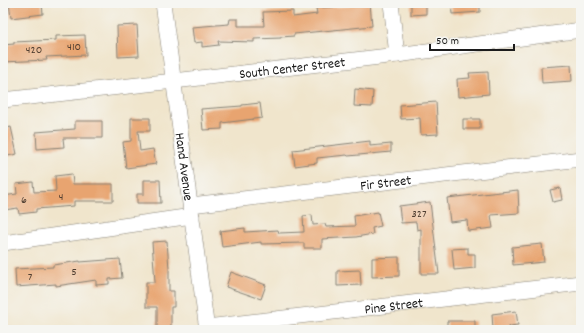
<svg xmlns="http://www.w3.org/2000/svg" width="584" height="333" font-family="Dekko,sans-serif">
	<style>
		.building { fill: #e8a46f }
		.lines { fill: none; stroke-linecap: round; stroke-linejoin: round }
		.minor-casing { stroke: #868074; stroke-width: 16 }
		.minor { stroke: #fff; stroke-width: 15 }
		.labels { text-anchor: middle; stroke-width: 3; stroke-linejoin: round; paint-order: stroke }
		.number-label { font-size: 12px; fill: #4f3e31 }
		.street-label { font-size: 14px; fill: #1c1c1c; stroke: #f6f6f2 }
	</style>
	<rect width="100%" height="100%" fill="#f6f6f2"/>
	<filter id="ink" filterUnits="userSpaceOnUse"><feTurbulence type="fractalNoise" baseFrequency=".025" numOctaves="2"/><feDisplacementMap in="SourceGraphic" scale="8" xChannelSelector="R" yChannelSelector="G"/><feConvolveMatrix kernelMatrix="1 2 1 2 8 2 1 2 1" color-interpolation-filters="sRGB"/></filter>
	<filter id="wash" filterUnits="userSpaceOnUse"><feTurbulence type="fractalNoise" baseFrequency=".012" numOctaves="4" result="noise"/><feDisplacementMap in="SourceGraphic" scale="16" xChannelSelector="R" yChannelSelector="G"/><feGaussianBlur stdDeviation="0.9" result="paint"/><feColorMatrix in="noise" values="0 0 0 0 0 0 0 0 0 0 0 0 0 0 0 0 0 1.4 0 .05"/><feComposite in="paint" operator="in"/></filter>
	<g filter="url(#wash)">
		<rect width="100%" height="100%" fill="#f0e5cc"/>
		<g id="blocks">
			<path class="building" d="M9 3H42L43 14 11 18Z
				M351 3H370L372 26 294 34V36L281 37V38L254 39V42L218 41 219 45 202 47V42L194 43 192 27 229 24 230 19H238V26H264L263 12 293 11V17L317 14 316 8 351 6Z
				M411 3H426V14L411 15Z
				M451 3H480V12L452 14Z
				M137 25 139 56 118 57 117 26Z
				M85 35 86 55 46 57 47 60 3 62V45L14 44V42L56 40V36Z
				M571 65 572 81 542 83 541 67Z
				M488 72 489 94 458 97 457 79 470 78 469 73Z
				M355 89 373 91 372 107 354 106Z
				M436 102 438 134 421 135 420 118 401 119 400 105Z
				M260 103 262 118 222 123V129L203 130 201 109 242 106V105Z
				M131 118H150V131H138L140 151 153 149 156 164 126 168 123 142 131 141Z
				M463 119H480V129H463Z
				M75 121H102V138H63L64 147 37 149 36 132 75 129Z
				M11 127 17 154 3 157V129Z
				M370 141V146L391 144V152L348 156 347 155 317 158V163L295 166 293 150Z
				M72 174 73 184H113V201H74V206L36 209V212L19 214 18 208 4 210 3 196 17 194 16 184 33 182 34 192 56 191 55 176Z
				M144 180H160L161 203H137V194H144Z
				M560 188 562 200 553 202 550 190Z
				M518 190 519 213 491 215 493 228 468 231 467 220 450 222 447 198Z
				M430 202 439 274H421V229L417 230 416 222 401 223 399 206Z
				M378 212 381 226 372 228 373 234 356 237 322 239V248H304V243L261 244V242L222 247 220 231 245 228V232L278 230 279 233 304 232 303 216 312 215 313 225 325 224 326 227 355 226 354 216Z
				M167 241 169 269V291H174V307H171V330H157V307H146V282H155L152 242Z
				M542 244 544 262 513 265 512 247Z
				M468 248V254H475V268L454 270 452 249Z
				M399 257V276L372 277V258Z
				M120 259 122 278 109 279V284L96 285V280L56 286V284L16 287 15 269 53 267V265L80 261V262Z
				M360 270 361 285 337 286V271Z
				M231 272 266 285 261 299 226 287Z
				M516 311 518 325 509 326 510 330H493L492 314Z
				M447 321H475V330H447Z"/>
		</g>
	</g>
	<g filter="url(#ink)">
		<use href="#blocks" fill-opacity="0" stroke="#868074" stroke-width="1"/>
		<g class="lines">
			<defs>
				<g id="minor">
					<path id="s1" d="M163 3 207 330"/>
					<path d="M391 3 397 55"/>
					<path id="s2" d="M3 100 174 81 397 55 581 30"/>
					<path id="s3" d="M191 205 581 159"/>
					<path d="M3 243 192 216"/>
					<path id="s4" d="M207 327 581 283"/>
				</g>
			</defs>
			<use href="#minor" class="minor-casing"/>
			<use href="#minor" class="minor"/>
		</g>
	</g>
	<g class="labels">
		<g class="number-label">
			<text x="74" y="50">410</text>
			<text x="34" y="53">420</text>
			<text x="61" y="200">4</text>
			<text x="24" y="203">6</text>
			<text x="419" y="217">327</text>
			<text x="74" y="275">5</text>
			<text x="30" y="280">7</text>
		</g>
		<g class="street-label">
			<text dy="5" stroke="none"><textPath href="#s2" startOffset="291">South Center Street</textPath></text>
			<text dy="5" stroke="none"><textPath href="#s1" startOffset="165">Hand Avenue</textPath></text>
			<text dy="5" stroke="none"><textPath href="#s3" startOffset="196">Fir Street</textPath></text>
			<text dy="5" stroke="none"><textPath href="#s4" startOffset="188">Pine Street</textPath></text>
		</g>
	</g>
	<rect width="584" height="333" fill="none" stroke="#f6f6f2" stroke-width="16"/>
	<path d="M430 44v6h84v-6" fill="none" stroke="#1c1c1c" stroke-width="2"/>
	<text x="436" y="44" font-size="12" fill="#1c1c1c" stroke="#f6f6f2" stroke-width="3" paint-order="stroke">50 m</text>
</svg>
